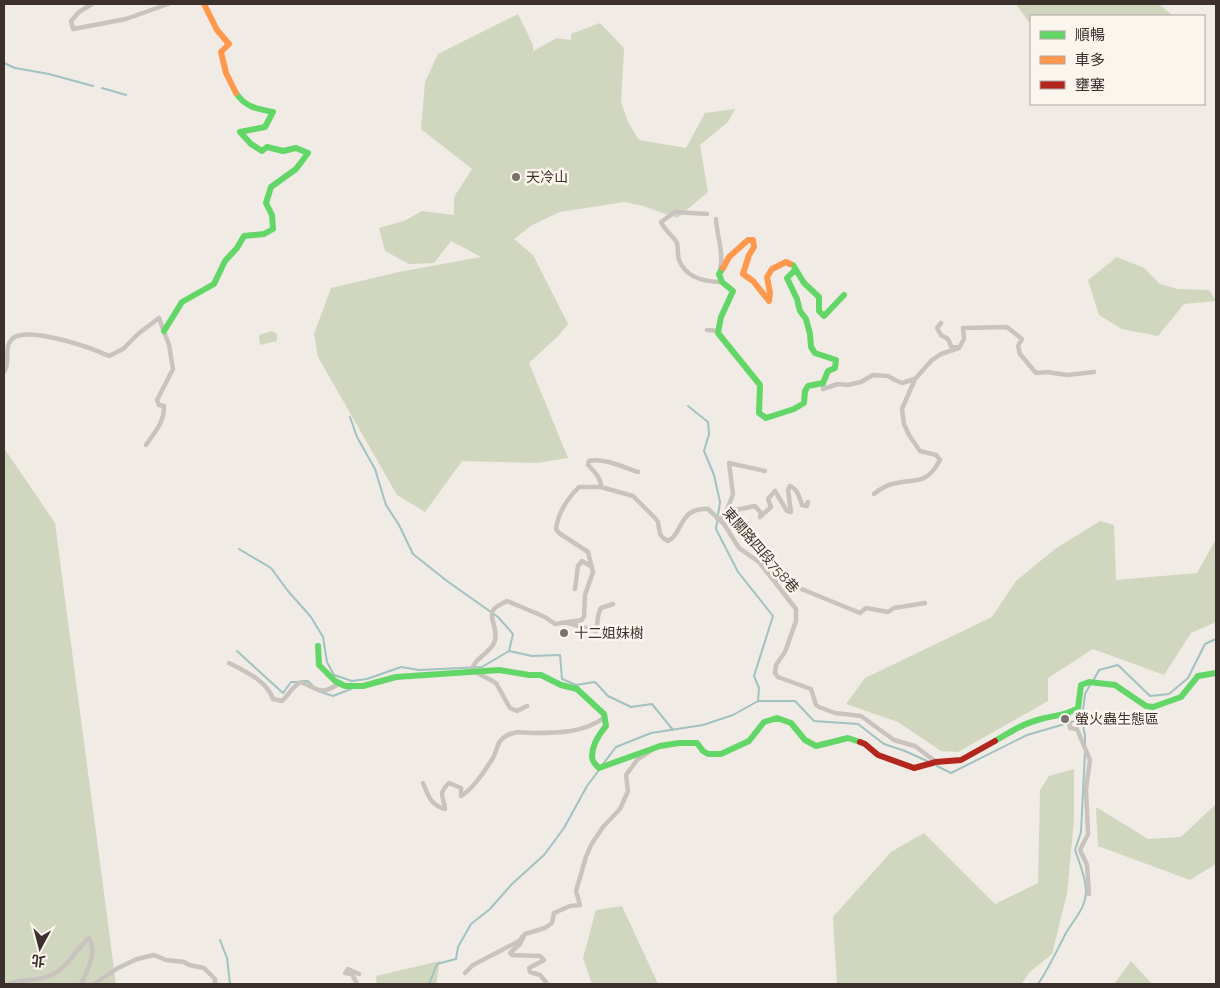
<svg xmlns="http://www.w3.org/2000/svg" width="1220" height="988" font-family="Raleway,'Noto Sans TC',sans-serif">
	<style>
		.green { fill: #d1d6bf }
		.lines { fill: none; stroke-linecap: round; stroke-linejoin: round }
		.stream { stroke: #a1c2c1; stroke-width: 2 }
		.street { stroke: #c9c3be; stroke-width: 4.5 }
		.fast { stroke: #63d668; stroke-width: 6 }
		.slow { stroke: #ff974d; stroke-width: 6 }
		.jam { stroke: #b3261e; stroke-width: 6 }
		.poi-dot { fill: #7a716c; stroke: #fbf5ee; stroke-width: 2 }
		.labels { text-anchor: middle; stroke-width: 5; stroke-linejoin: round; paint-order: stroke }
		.poi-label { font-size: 14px; fill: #3b302b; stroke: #fbf5ee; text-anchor: start }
		.street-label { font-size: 14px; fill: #3b302b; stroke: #fbf5ee }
	</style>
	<rect width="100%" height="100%" fill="#f0ebe5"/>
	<path class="green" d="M1016 4H1159L1173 16H1031V22L1028 21Z
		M518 14 533 45V51L557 38 571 40V34L600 23 624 48 621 102 628 122 639 140 686 148 705 113 735 109 728 122 700 145 708 192 677 218 643 206 624 202 560 212 532 225 514 239 533 255 568 324 558 336 529 363 568 458 536 463 462 461 425 512 397 495 318 357 314 334 331 288 399 272 481 257 451 241 434 263 409 264 385 251 379 228 404 221 422 211 454 215V197L472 169 421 129 425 82 438 54Z
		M1117 257 1144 268 1160 284 1178 289 1209 290 1216 301 1184 304 1158 336 1122 329 1099 315 1088 280Z
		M272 331 277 334V341L260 345 259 335Z
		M4 448 55 523 116 984H4Z
		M1100 521 1114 525 1116 580 1197 573 1216 539V622L1191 633 1164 675 1093 649 1048 678V701L958 752 941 751 898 722 846 704 865 678 992 617 1016 581 1055 549Z
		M1074 769V820L1067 894 1052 954 1030 972 1021 984H837L833 917 891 852 924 833 995 904 1038 883 1040 790 1049 776Z
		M1216 804V864L1190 880 1098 846 1096 807 1148 839 1181 837Z
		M622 906 658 984H592L583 958 596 910Z
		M440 961 436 984H377L376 976Z
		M1131 961 1152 984H1114Z"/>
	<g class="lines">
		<path class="stream" d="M4 63 15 68 49 74 93 86
			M102 88 126 95
			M688 406 708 422 709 434 704 451 714 475 720 502 716 529 738 572 773 616 754 676 759 688 758 701
			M350 417 357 437 375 469 386 505 399 525 413 554 447 581 498 617 513 634 509 651 532 656 560 655 562 679 576 685 595 682 608 696 631 707 652 704 673 730
			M239 549 271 568 288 591 311 617 323 637 327 662 334 675 352 681 367 679 401 667 419 670 482 667 509 651
			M237 651 283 693 291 682H298
			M303 681H308L313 686
			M1093 681 1099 670 1118 665 1150 696 1169 694 1188 678 1205 644 1216 639
			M318 691 333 696 351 689
			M1082 720 1085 736V745
			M603 764 616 747 651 733 703 725 733 715 758 701H795L814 721 858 724 884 744 905 751 927 761
			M937 766 951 773 1027 735 1082 719 1085 694 1090 685
			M220 940 227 958 230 984
			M429 984 437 964 456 959 458 947 471 924 490 909 512 884 544 855 564 828 587 786 599 770
			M1038 984C1049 968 1057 950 1066 933 1074 919 1086 908 1086 891 1086 877 1079 862 1075 850L1081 832 1085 752"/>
		<path class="street" d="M92 4 79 12 71 21 73 29 126 19 168 4
			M707 214 675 212 661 222C665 231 671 234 676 241 679 246 677 254 679 260 686 278 706 282 722 282
			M716 219C717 237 724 252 720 270
			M941 323 937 328 941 335 948 339 951 346 959 348
			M707 330 718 331
			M4 372C11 362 3 348 12 339 27 325 92 348 109 356L123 349 138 334 159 318 169 345 173 369 157 400 159 405 164 406C164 424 155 431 146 445
			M823 383V389L838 384 848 385 861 382 873 375 888 376 895 380 902 383 915 379
			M765 471 729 463 733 494 727 510 731 511 755 506 761 513 760 517 771 507 768 499 775 491 787 511 791 512 788 490 790 486C798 489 799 497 802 505L807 506 808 502
			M601 487C601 478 594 471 588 465L589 461C603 457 625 468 638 472
			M874 494C879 490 885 486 892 484 916 478 926 486 940 460L936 455 920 451 909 435 904 424 902 409 915 379 923 370 932 360 941 354 959 348 964 339 963 328 1007 327 1022 339 1018 346 1020 354 1036 373 1047 372 1067 375 1094 372
			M717 518 727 519 730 522
			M770 576 860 613 866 608 888 612 894 608 925 603
			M575 589 578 566 582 561 592 567
			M568 623 596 631C598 623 597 614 601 608L613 604
			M229 663C245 671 267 681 273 699L282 701C289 695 292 686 301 682 320 690 320 696 340 683
			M527 706 517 711 510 708 496 683 472 670C474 658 489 654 494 643 500 630 487 617 494 609 497 606 503 603 507 601L545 617 555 624 582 620 584 616 585 595 593 572 588 552 559 533 556 529C558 513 568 498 579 487H601L633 496 655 518 658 522 660 534 663 538 668 541C683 535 678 507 708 509L724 524 739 548 759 562 796 609V621L785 652 776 665 775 673 778 677 811 689 816 705 819 707 835 713 861 716 894 740 915 746 936 762
			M1068 714 1070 728 1077 729 1090 760 1086 789 1088 834 1080 850 1087 865 1089 894
			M423 783C428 795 431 806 445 809 444 796 437 795 449 783L461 788V796C474 788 485 770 493 758 498 749 496 742 506 736 516 730 522 733 532 733 558 733 584 733 605 717
			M465 973 473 965 519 941 522 937
			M546 982 540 975 530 972 529 968 544 960 540 956 512 955 510 953 520 944 525 934 545 928 552 923 554 913 570 906 580 905 576 891 586 857 591 845 603 827 620 809 628 791 626 775 637 760 652 750
			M9 984C22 978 38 982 52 975 67 968 76 949 89 938 98 952 87 971 81 984
			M94 984 118 968 137 959 154 955 166 960 184 962 189 965 204 968 215 979V984
			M357 984 352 974 345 973 348 969 359 974"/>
		<path class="fast" d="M790 264 793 265 804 283 819 297V311L824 316 844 295
			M723 268 719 274 722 282 733 291 721 317 718 333 760 385 759 413 766 418 794 409 804 403 805 391 808 386 823 383 828 371 835 368 836 360 815 353 811 347 810 334 806 319 800 311 797 299 787 278 795 270
			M164 331 182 302 214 284 225 261 237 248 244 236 264 234 273 229 272 215 266 203 271 187 296 169 308 153 296 148 283 151 267 147 262 151 251 144 240 132 265 127 273 112C257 109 245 107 236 93
			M318 646 319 665 335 681 345 686H363L396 677 499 670 529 675H541L561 685 577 689 604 714 606 726C599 734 592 746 592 757 592 762 596 765 599 768L660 746 679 743H697L703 751 708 754H721L749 741 764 722 777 718 791 723 805 740 816 746 848 738 860 742
			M995 741C1010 732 1024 723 1041 719 1055 715 1065 716 1078 708L1081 685 1089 682 1115 685 1146 706 1153 707 1181 697 1198 676 1216 673"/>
		<path class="slow" d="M204 4 217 30 229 44 221 52 226 73 236 93
			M723 268 729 257 748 240H753L754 247 749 255 743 274 753 281 769 301 770 293 767 277 772 269 786 262 790 264"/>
		<path class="jam" d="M860 742 865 744 878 755 914 768 936 762 961 760 995 741"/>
	</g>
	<g class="poi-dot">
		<circle cx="516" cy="177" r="5"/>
		<circle cx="564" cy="633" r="5"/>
		<circle cx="1065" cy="719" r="5"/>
	</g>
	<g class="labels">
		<g class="poi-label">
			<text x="526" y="182">天冷山</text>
			<text x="574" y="638">十二姐妹樹</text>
			<text x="1075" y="724">螢火蟲生態區</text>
		</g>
		<g class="street-label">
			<text transform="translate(761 550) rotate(49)" y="5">東關路四段758巷</text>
		</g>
	</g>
	<rect width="1220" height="988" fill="none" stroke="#3b302b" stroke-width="10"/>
	<rect x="1030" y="15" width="175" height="90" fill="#fbf5ee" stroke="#aea6a0"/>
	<rect x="1040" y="31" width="25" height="8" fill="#63d668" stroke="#aea6a0"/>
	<text x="1075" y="40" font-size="15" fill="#3b302b">順暢</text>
	<rect x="1040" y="56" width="25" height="8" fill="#ff974d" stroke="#aea6a0"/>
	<text x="1075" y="65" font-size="15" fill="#3b302b">車多</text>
	<rect x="1040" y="81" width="25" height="8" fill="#b3261e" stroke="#aea6a0"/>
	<text x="1075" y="90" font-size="15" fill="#3b302b">壅塞</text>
	<g transform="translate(40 948) rotate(187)" stroke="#fbf5ee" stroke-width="4" paint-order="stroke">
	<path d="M0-4L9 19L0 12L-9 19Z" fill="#3b302b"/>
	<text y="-8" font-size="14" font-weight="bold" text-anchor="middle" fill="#3b302b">北</text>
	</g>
</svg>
